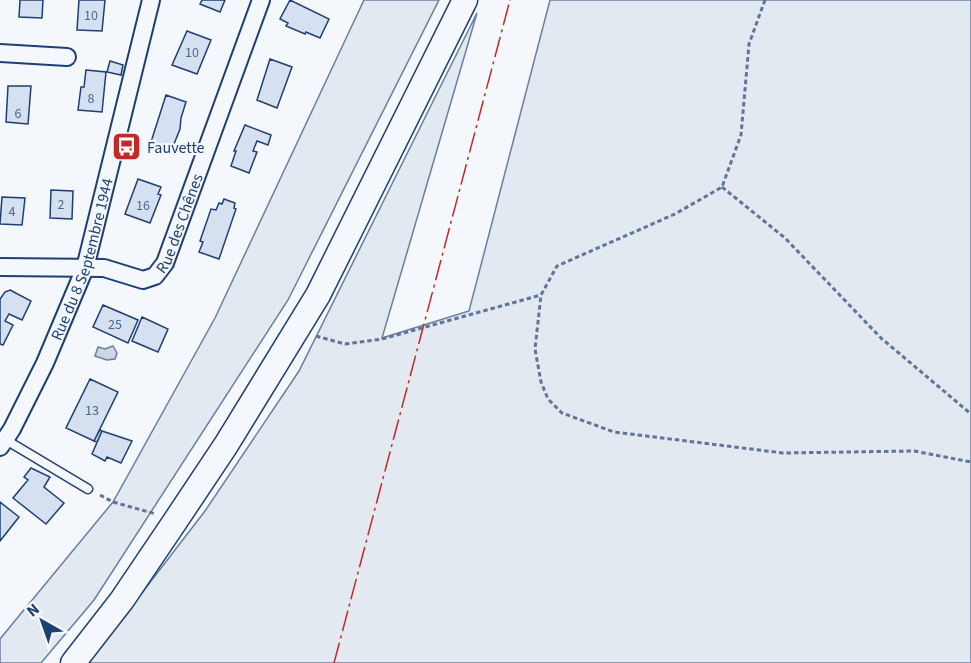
<svg xmlns="http://www.w3.org/2000/svg" width="971" height="663" font-family="'Source Sans 3',sans-serif">
	<style>
		.green { fill: #e3e9f0; stroke: #687fa3; stroke-width: 1.5 }
		.water { fill: #cfd7e4; stroke: #687fa3; stroke-width: 1.5 }
		.building { fill: #d5e0f0; stroke: #1d3f73; stroke-width: 1.5 }
		.lines { fill: none; stroke-linecap: round; stroke-linejoin: round }
		.lane-casing { stroke: #1d3f73; stroke-width: 11 }
		.street-casing { stroke: #1d3f73; stroke-width: 20 }
		.secondary-casing { stroke: #1d3f73; stroke-width: 27 }
		.path { stroke: #5e769c; stroke-width: 3; stroke-dasharray: 4.5 3; stroke-linecap: butt }
		.lane { stroke: #f4f7fb; stroke-width: 8 }
		.street { stroke: #f4f7fb; stroke-width: 16 }
		.secondary { stroke: #f4f7fb; stroke-width: 24 }
		.power { stroke: #c62828; stroke-width: 1.5; stroke-dasharray: 21 4.5 3 4.5; stroke-linecap: butt }
		.labels { text-anchor: middle; stroke-width: 4.5; stroke-linejoin: round; paint-order: stroke }
		.number-label { font-size: 14px; fill: #4b6792 }
		.poi-label { font-size: 16px; fill: #1d3f73; stroke: #f4f7fb; text-anchor: start }
		.street-label { font-size: 16px; fill: #1d3f73; stroke: #f4f7fb }
	</style>
	<rect width="100%" height="100%" fill="#f4f7fb"/>
	<path class="green" d="M364 0H439L288 300 94 600 41 663H0V639L113 502 215 318Z
		M550 0H971V663H88L205 511 299 371 477 13 382 338 469 311Z"/>
	<path class="water" d="M113 346 117 353 115 359 107 360 95 356 98 347 105 349Z"/>
	<path class="building" d="M20 0H43L42 18 19 17Z
		M79 0H105L102 31 77 30Z
		M202 0H225L220 12 200 4Z
		M290 0 329 19 320 38 306 32 305 34 286 26 288 23 280 19Z
		M187 31 211 40 197 74 172 65Z
		M270 59 292 67 277 108 257 100Z
		M110 61 123 65 121 75 107 72Z
		M86 70 106 72 102 112 78 110 81 87H84Z
		M8 86H31L28 124 6 122Z
		M166 95 186 102 181 118 180 129 172 149 151 142Z
		M245 125 271 135 268 145 257 141 253 151 257 152 249 173 231 166 236 151H234Z
		M138 179 161 187 158 194 161 195 150 223 125 214Z
		M51 190 73 191 72 219 50 218Z
		M2 197 25 198 22 225 0 224Z
		M224 199 235 203 234 208 236 209 219 259 199 252 203 242 200 241 211 209 216 210 219 203 222 204Z
		M10 290 31 301 22 320 9 314 5 321 13 325 3 345 0 344V299L5 292Z
		M103 305 138 320 128 343 93 327Z
		M142 317 168 329 158 352 132 341Z
		M90 379 118 392 94 441 66 428Z
		M100 430 102 431 97 442 94 441Z
		M102 431 132 441 121 463 107 457 105 461 92 454Z
		M31 468 50 477 44 487 64 503 46 524 13 498 28 480 24 477Z
		M0 502 19 517 0 541Z"/>
	<g class="lines">
		<defs>
			<path id="lane" d="M6 440 88 489"/>
			<g id="street">
				<path d="M0 53 67 57"/>
				<path id="s1" d="M0 267 104 268 143 280 155 276 165 263 261 0"/>
				<path id="s2" d="M0 447 12 429 45 363 85 268 151 0"/>
			</g>
			<path id="secondary" d="M73 663 122 600 176 520 226 445 318 295 465 0"/>
		</defs>
		<use href="#lane" class="lane-casing"/>
		<use href="#street" class="street-casing"/>
		<use href="#secondary" class="secondary-casing"/>
		<path class="path" d="M765 0 749 44 741 135 722 187 675 214 557 266 541 295 535 349 541 382 548 399 562 413 614 432 783 453 914 451 971 462
			M722 187 785 238 881 338 971 414
			M316 336 345 344 382 339 541 295
			M100 495 113 502 156 514"/>
		<use href="#lane" class="lane"/>
		<use href="#street" class="street"/>
		<use href="#secondary" class="secondary"/>
		<path class="power" d="M334 663 510 0"/>
	</g>
	<defs>
		<symbol id="bus-square" viewBox="-11 -11 22 22"><rect x="-9" y="-9" width="18" height="18" rx="4" fill="#c62828" stroke="#f4f7fb"/><path d="M-5-6H5V4H4V6H2V4H-2V6H-4V4H-5ZM-3.5-4V0h7V-4ZM-3.5 1.2v1.5H-2V1.2ZM2 1.2v1.5H3.5V1.2Z" fill="#fff"/></symbol>
	</defs>
	<g fill-rule="evenodd">
		<use href="#bus-square" x="110" y="130" width="33" height="33"/>
	</g>
	<g class="labels">
		<g class="number-label">
			<text x="91" y="20">10</text>
			<text x="192" y="57">10</text>
			<text x="91" y="103">8</text>
			<text x="18" y="118">6</text>
			<text x="61" y="209">2</text>
			<text x="143" y="210">16</text>
			<text x="12" y="216">4</text>
			<text x="115" y="329">25</text>
			<text x="92" y="415">13</text>
		</g>
		<g class="poi-label">
			<text x="147" y="153">Fauvette</text>
		</g>
		<g class="street-label">
			<text dy="6" stroke="none"><textPath href="#s1" startOffset="216">Rue des Chênes</textPath></text>
			<text dy="6" stroke="none"><textPath href="#s2" startOffset="206">Rue du 8 Septembre 1944</textPath></text>
		</g>
	</g>
	<g transform="translate(42 621) rotate(320)" stroke="#f4f7fb" stroke-width="4.5" paint-order="stroke">
	<path d="M0-4.5L10 22L0 15L-10 22Z" fill="#1d3f73"/>
	<text y="-9" font-size="16" font-weight="bold" text-anchor="middle" fill="#1d3f73">N</text>
	</g>
</svg>
